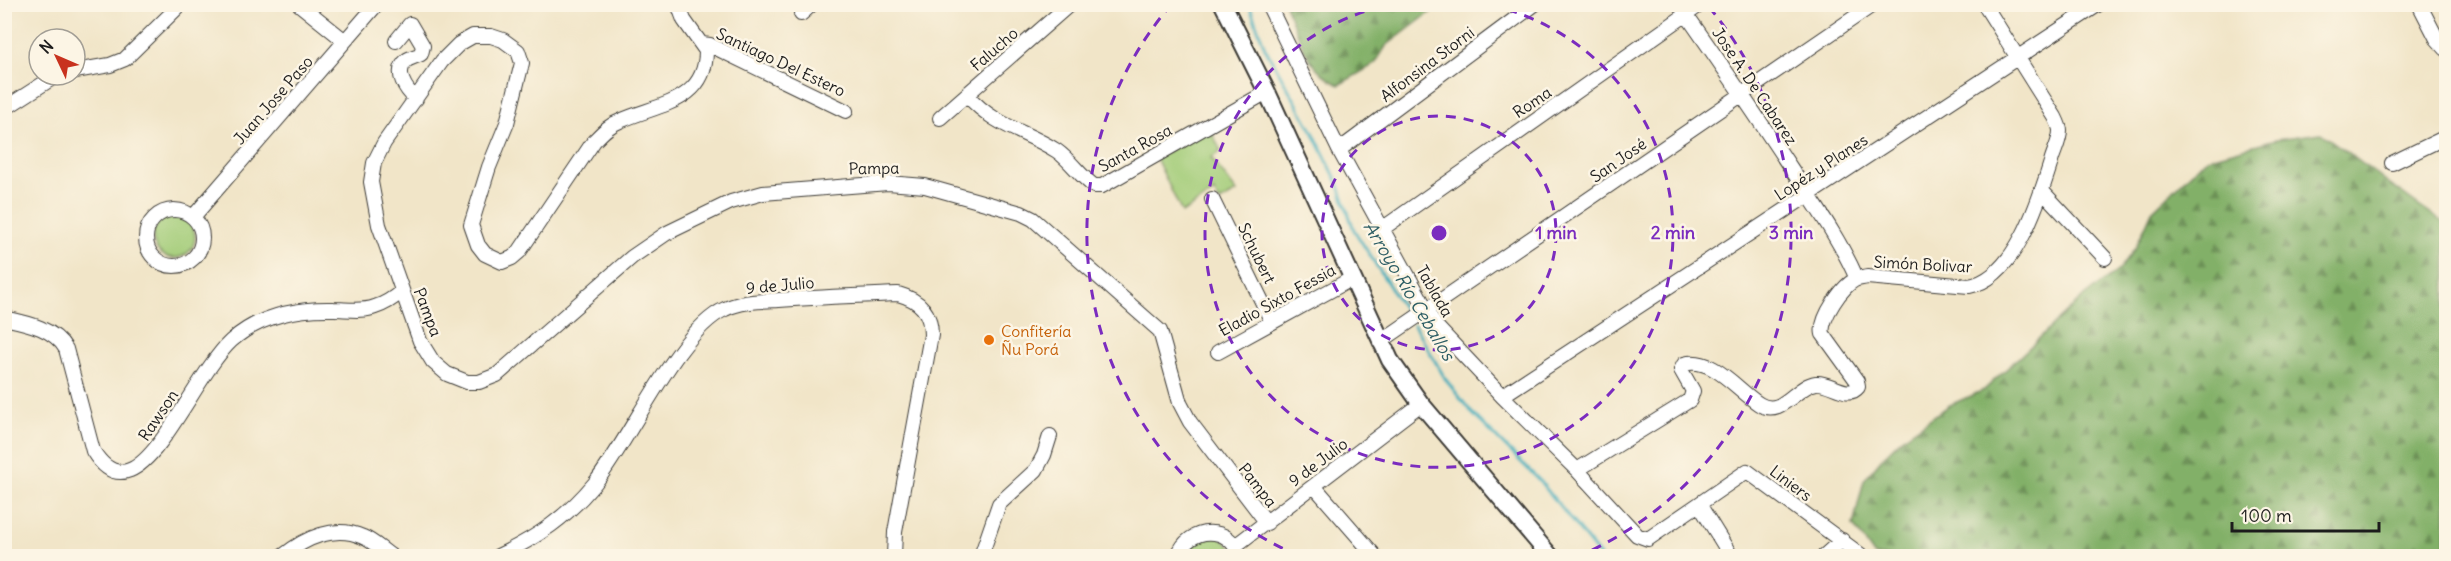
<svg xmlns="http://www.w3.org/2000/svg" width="2451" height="561" font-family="Delius,sans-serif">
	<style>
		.green { fill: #a3cc78; stroke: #60744a; stroke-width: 1.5 }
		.forest { fill: url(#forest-firs); stroke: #4f6642; stroke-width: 1.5 }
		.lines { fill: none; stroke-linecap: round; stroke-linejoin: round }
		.stream { stroke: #3fadbc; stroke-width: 3 }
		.minor-casing { stroke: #3c3a36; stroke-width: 16 }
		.major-casing { stroke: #3c3a36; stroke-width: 20 }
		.minor { stroke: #fff; stroke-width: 14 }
		.major { stroke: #fff; stroke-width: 16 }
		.ring { fill: none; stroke: #7b2cbf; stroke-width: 3; stroke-dasharray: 10 8 }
		.food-dot { fill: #e8710a; stroke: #fcf5e5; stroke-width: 2 }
		.labels { text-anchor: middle; stroke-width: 5; stroke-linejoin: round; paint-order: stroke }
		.street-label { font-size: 16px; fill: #1c1c1c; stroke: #fcf5e5 }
		.food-label { font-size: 16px; fill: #c56008; stroke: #fcf5e5; text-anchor: start }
		.water-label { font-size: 18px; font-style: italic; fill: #2c5d64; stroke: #fcf5e5 }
		.centre { fill: #7b2cbf; stroke: #fcf5e5; stroke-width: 3 }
		.ring-label { font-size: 18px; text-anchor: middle; font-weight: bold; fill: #7b2cbf; stroke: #fcf5e5; stroke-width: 5; stroke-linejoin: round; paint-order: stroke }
	</style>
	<defs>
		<pattern id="forest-firs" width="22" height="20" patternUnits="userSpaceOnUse" patternTransform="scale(1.5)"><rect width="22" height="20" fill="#82b068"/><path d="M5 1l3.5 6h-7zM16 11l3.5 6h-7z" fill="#6a8e55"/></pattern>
	</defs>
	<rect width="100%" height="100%" fill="#fcf5e5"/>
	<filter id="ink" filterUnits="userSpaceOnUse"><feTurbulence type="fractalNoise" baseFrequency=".0167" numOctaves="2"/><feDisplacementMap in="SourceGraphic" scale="12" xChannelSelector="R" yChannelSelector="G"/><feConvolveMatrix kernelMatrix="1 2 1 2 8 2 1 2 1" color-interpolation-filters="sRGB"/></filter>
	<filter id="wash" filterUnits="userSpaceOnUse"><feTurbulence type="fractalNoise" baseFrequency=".008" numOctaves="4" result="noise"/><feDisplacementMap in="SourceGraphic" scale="24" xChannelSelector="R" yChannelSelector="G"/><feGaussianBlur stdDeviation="1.35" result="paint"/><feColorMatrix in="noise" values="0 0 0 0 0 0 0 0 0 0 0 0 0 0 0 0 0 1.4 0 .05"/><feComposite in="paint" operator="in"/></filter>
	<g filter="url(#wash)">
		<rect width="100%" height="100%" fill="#f1e5c8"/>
		<path class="green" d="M1209 127 1221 151 1211 158 1237 192 1220 202 1214 192 1182 213 1156 158Z
			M153 237a21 21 0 1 1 42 0a21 21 0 1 1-42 0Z
			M1218 534 1239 556H1178L1183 545Z"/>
		<path class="forest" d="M1285 5H1440L1386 46 1375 64 1339 85C1305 68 1300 37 1285 5Z
			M2321 133C2364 163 2402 197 2446 224V556H1875L1853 525 1864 480 1883 457 1902 438 1950 405 1984 390 2082 298 2120 269 2136 247 2152 211 2207 158 2276 139Z"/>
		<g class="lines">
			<path class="stream" d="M1249 4 1265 48 1313 132 1338 183 1354 230 1409 317
				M1414 325 1446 380 1471 412 1539 480 1600 556"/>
		</g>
	</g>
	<g filter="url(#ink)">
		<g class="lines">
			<defs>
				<path id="minor" d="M299 4 345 41
					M678 4 684 20 706 51C706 103 657 104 620 121 609 125 602 133 594 141L519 252 512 258 502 262 485 254 478 245 471 225 489 167 507 123 522 63 518 51 503 40 491 36H473L459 44 442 61 384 143 374 163 371 182 379 225 420 341 433 362 447 374 467 382H479L497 375 632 257 667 233 731 202 763 193 888 183 925 186 1021 213 1033 219 1160 331 1180 403 1190 422 1267 523
					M1268 4 1339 150 1435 325 1502 396 1577 470 1637 535 1648 539 1699 504 1731 556
					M1679 4C1719 61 1758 118 1796 176 1818 209 1841 242 1857 279
					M2419 4 2437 39 2446 49
					M801 14 812 4
					M396 41 410 24 423 46 421 54C417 56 410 58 407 60 393 72 406 90 416 99
					M702 44 710 45 846 111
					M75 71 110 65 125 59 181 4
					M967 95C995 127 1024 130 1057 151 1071 161 1080 176 1094 186H1102L1267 92
					M4 109 57 75
					M940 118 1070 4
					M1339 150 1535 4
					M2392 163 2446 137
					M2042 191 2105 258
					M1212 199 1272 322
					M146 238a28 28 0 1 1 56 0a28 28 0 1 1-56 0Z
					M193 217 377 4
					M1382 229 1701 4
					M4 318C27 323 54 328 66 349L93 451C101 464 113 477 130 470 163 457 200 370 231 341 260 315 297 308 334 309 346 309 363 312 375 307 385 304 394 298 402 291
					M1380 342 1874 4
					M1218 352 1353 278
					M1502 396 2099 4
					M1577 470 1690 400 1693 391 1681 370 1684 364C1713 356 1737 390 1759 404 1782 418 1795 386 1816 383 1829 381 1848 400 1858 387L1857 381 1823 334C1819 320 1843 284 1857 279 1861 278 1864 278 1867 277L1969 286C2015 278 2039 201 2051 162 2053 153 2060 141 2060 131 2060 127 2057 121 2055 117L1984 4
					M1314 486 1375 556
					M1699 504 1747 471 1862 556
					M1235 546 1421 404
					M283 556C305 538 335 524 363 537 373 541 382 550 391 556
					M498 556C538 537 567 517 595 483 630 440 678 330 725 309 741 301 762 301 779 300 818 297 858 296 898 294 920 300 931 312 931 335L895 532 894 556
					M981 556 999 504 1036 470 1044 455 1050 436
					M1178 556C1188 526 1231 524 1239 556
					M1824 556 1842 540"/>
				<path id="major" d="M1223 4 1267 92 1390 360 1421 404 1550 556"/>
			</defs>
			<use href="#minor" class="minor-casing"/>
			<use href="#major" class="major-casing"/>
			<use href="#minor" class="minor"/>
			<use href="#major" class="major"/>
		</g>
	</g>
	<g class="ring">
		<circle cx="1439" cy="233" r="117"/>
		<path d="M1490 5A234 234 0 1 1 1388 5"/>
		<path d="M1299 556A352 352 0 0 1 1169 7M1709 7A352 352 0 0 1 1579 556"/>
	</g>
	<circle class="food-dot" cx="989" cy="340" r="6"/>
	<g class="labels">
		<g class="street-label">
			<text transform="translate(994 49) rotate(-41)" y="6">Falucho</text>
			<text transform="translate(781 62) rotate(25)" y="6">Santiago Del Estero</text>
			<text transform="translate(1427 64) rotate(-37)" y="6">Alfonsina Storni</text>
			<text transform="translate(1755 86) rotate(56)" y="6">Jose A. De Cabarez</text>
			<text transform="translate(273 100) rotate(-49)" y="6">Juan Jose Paso</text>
			<text transform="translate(1532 102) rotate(-34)" y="6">Roma</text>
			<text transform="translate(1135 148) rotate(-29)" y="6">Santa Rosa</text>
			<text transform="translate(1618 160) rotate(-35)" y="6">San José</text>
			<text transform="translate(1821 167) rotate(-33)" y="6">Lopéz y Planes</text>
			<text transform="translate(874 168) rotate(-1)" y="6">Pampa</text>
			<text transform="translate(1257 253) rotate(64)" y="6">Schubert</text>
			<text transform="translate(1923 264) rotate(3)" y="6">Simón Bolivar</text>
			<text transform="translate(780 285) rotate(-5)" y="6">9 de Julio</text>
			<text transform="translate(1435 291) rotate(60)" y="6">Tablada</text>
			<text transform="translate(1277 300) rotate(-29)" y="6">Eladio Sixto Fessia</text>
			<text transform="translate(428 312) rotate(69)" y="6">Pampa</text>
			<text transform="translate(158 415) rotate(-56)" y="6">Rawson</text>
			<text transform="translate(1318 462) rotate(-37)" y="6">9 de Julio</text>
			<text transform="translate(1791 483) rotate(37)" y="6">Liniers</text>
			<text transform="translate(1258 485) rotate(52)" y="6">Pampa</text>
		</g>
		<g class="food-label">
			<text x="1001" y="337">Confitería<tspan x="1001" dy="18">Ñu Porá</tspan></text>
		</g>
		<g class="water-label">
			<text transform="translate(1409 291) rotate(59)" y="6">Arroyo Río Ceballos</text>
		</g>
	</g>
	<circle cx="1439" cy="233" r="9" class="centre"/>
	<g class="ring-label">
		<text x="1556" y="239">1 min</text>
		<text x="1673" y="239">2 min</text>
		<text x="1791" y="239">3 min</text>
	</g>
	<rect width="2451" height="561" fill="none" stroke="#fcf5e5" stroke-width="24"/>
	<g transform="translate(57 57) rotate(314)"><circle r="28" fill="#fcf5e5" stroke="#a29e95" stroke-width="1.5"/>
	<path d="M0-4.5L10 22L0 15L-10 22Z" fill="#c8321e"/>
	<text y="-9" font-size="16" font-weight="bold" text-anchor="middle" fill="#1c1c1c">N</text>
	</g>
	<path d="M2232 522v9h147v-9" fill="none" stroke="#1c1c1c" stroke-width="3"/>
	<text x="2241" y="522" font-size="18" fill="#1c1c1c" stroke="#fcf5e5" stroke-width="4.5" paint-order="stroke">100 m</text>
</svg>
